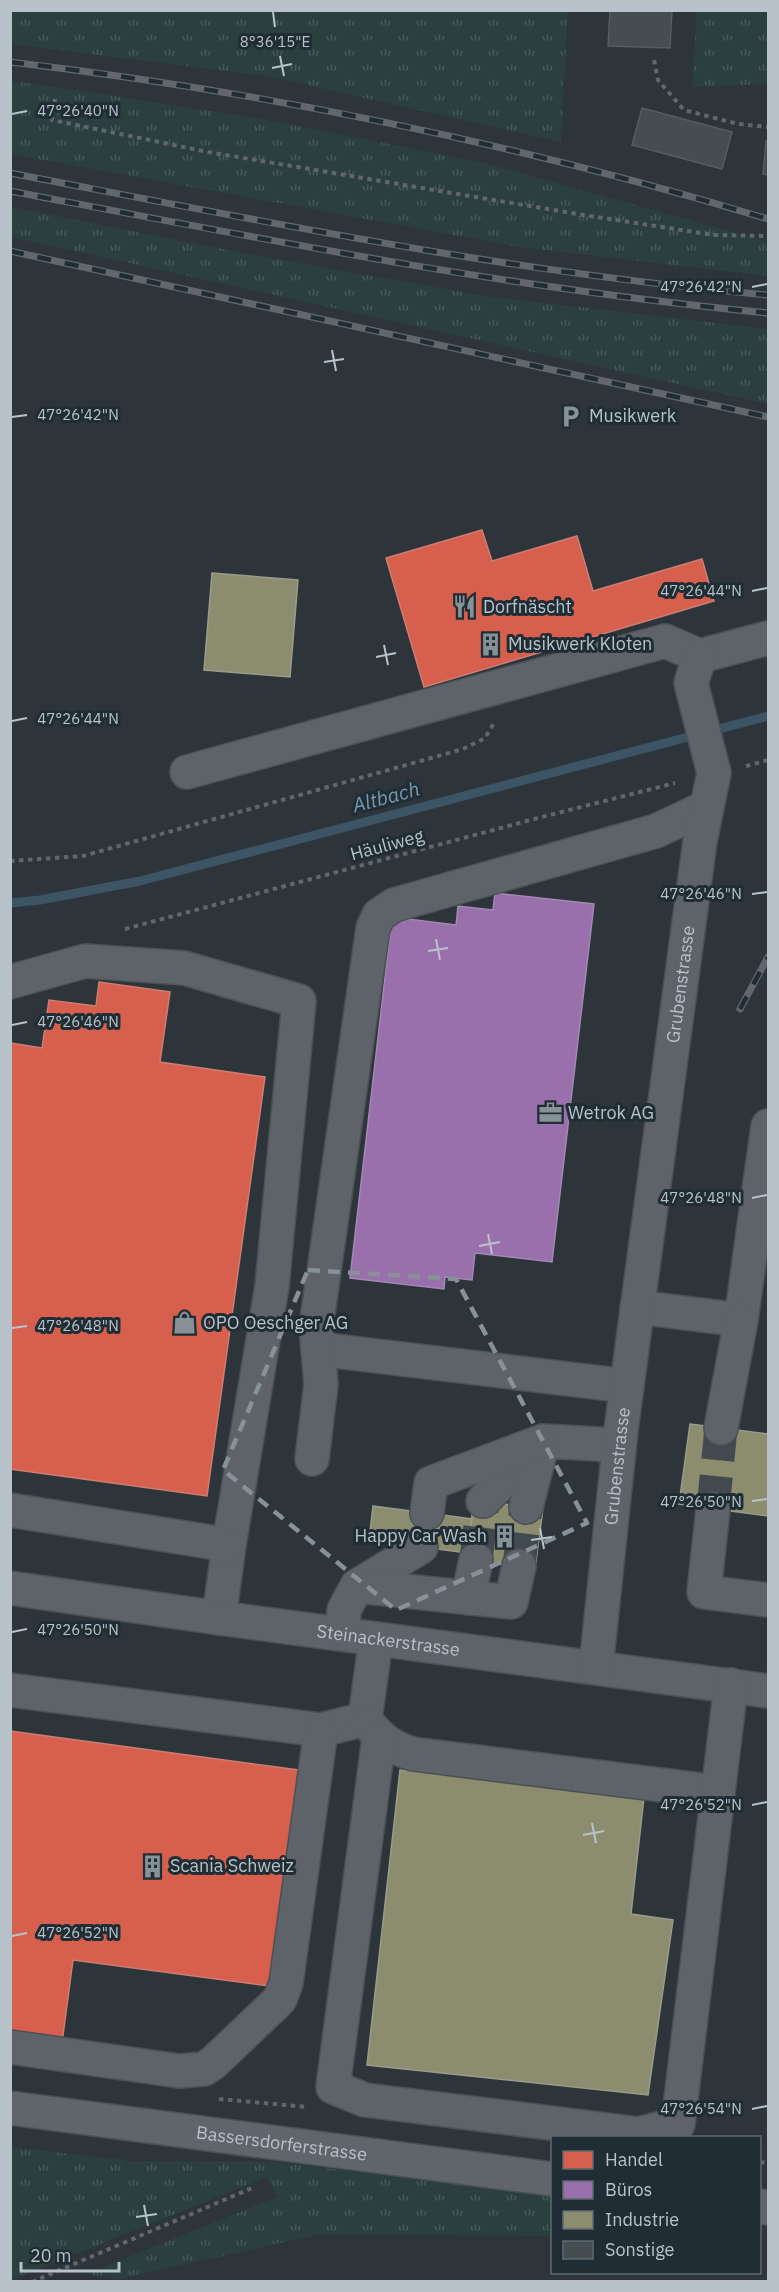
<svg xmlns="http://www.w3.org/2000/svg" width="779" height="2292" font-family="'IBM Plex Sans',sans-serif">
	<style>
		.grass { fill: url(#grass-tufts) }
		.shops { fill: #d6604d; stroke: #cd7d72; stroke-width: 1.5 }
		.offices { fill: #9970ab; stroke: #a289b4; stroke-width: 1.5 }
		.industry { fill: #8c8c6e; stroke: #999c8a; stroke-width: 1.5 }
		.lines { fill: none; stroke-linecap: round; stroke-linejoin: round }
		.stream { stroke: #3c5464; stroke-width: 9 }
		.building { fill: #464d51; stroke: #555c61; stroke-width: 1.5 }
		.minor-tunnel { stroke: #424a50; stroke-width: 33; stroke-dasharray: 33 16; stroke-linecap: butt }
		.minor-casing { stroke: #4b5154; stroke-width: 36 }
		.major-casing { stroke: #4b5257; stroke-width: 36 }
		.path { stroke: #60676b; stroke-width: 4; stroke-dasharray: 4.5 4.5; stroke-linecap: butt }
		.minor { stroke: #5d6368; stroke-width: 33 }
		.major { stroke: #5f656a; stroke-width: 33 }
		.rail-casing { stroke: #61676c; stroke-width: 7 }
		.rail { stroke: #202d35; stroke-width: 4.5; stroke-dasharray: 14; stroke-linecap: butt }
		.marked { fill: none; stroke: #879198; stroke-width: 4.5; stroke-dasharray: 12 8; stroke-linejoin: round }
		.ticks { fill: none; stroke: #b8c2ca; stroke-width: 2 }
		.labels { text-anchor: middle; stroke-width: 6; stroke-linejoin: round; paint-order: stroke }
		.poi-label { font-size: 18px; fill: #b8c2ca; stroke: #202d35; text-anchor: start }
		.street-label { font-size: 18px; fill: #b8c2ca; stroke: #202d35 }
		.water-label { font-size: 20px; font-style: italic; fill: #7998ab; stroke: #202d35 }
		.ticks-label { font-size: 15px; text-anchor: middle; fill: #b8c2ca; stroke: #202d35; stroke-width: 6; stroke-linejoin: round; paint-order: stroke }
	</style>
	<defs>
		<pattern id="grass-tufts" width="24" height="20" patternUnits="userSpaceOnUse" patternTransform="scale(1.5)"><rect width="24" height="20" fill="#2a3f3e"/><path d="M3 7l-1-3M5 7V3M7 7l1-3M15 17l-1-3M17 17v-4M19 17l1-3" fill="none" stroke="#475959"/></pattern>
	</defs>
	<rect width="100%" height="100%" fill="#2d353a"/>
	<path class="grass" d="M11 10 568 11 561 142 267 76 11 44Z
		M697 11H768V84L692 87Z
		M11 81 89 92 267 120 485 163 768 242V276L519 247 11 154Z
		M11 207 249 254 485 296 768 329V404L11 237Z
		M11 2147 132 2161H267L552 2196V2236L321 2234 118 2279 86 2274 277 2197 267 2177 11 2280Z"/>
	<path class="shops" d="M482 530 492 561 577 536 593 591 702 559 714 601 424 687 386 558Z
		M99 982 170 992 160 1062 265 1077 207 1496 10 1469V1043L42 1048 49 1000 96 1006Z
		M10 1731 306 1771 276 1987 73 1960 62 2043 10 2036Z"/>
	<path class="offices" d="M495 893 594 904 552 1262 475 1253 472 1280 445 1277 444 1289 350 1278 392 917 456 925 458 906 493 910Z"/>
	<path class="industry" d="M212 573 298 580 290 677 204 670Z
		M690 1424 768 1434V1516L679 1504Z
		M474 1500 543 1509 535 1569 466 1559Z
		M373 1506 472 1519 467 1553 369 1540Z
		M400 1770 644 1797 631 1914 673 1920 648 2095 367 2065Z"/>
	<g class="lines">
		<path class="stream" d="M10 903 40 900 140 881 768 716"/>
	</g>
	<path class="building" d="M610 10H672L670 48 608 46Z
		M642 108 732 132 722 169 632 145Z
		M766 141H768V175L763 174Z"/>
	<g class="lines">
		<path class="minor-tunnel" d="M713 1509 721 1428
			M476 1560 483 1501
			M519 1566 526 1507"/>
		<defs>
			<g id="minor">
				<path d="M700 656 768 638"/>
				<path d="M187 772 665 641 700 656"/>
				<path d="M10 982 85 961 184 968 299 1001 272 1286 229 1545 219 1618"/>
				<path d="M637 1307 741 1320 768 1126"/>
				<path d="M318 1349 627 1386"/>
				<path d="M721 1428 741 1320"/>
				<path d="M312 1459 321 1384 316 1327 373 928 379 915 394 905 656 831 707 807"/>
				<path d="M483 1501 535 1449"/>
				<path d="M526 1507 543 1441 598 1444 619 1448"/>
				<path d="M713 1509 704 1592 768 1600"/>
				<path d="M10 1510 229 1545"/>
				<path d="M427 1513 431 1483 543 1441"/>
				<path d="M357 1586 421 1547"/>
				<path id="s1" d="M10 1588 219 1618 768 1691"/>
				<path d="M468 1598 476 1560"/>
				<path d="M343 1634 344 1610 357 1586 511 1602 519 1566"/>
				<path id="s2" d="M596 1667 621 1430 700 841 714 773 691 683 700 656"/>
				<path d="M10 1690 321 1730 365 1719 376 1639"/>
				<path d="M368 1723C381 1740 393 1748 413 1754L718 1792"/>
				<path d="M379 1738 333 2087 365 2100 639 2134 678 2124 731 1685"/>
				<path d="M10 2047 179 2071 204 2069 213 2063 272 2007 280 1999 286 1983 321 1730"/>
			</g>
			<g id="major">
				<path id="s3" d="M10 2108 552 2179"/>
				<path d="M760 2206 768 2208"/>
			</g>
		</defs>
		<use href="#minor" class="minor-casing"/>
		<use href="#major" class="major-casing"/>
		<path class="path" d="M654 60 658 80 684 110 738 124 768 127
			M55 99 52 120 208 152 577 214 714 235 768 236
			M746 766 768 760
			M10 861 83 856 463 749 485 738 494 723
			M125 929 538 818 675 783
			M219 2099 307 2107
			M760 2162 768 2163
			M32 2282 252 2188"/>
		<use href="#minor" class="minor"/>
		<use href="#major" class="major"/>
		<defs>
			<path id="rail" d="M10 62C266 92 522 145 768 219
				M10 173C262 221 513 273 768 295
				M10 191C262 239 513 289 768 313
				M10 251 768 417
				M740 1009 768 957"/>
		</defs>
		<use href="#rail" class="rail-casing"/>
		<use href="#rail" class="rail"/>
	</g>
	<path class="marked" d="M308 1270 456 1279 587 1523 396 1610 223 1470Z"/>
	<path class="ticks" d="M273 12 275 27M280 56 284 76M272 68 292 64M12 114 27 111M752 287 767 284M332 350 336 371M324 362 344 359M12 417 27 415M752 591 767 588M384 645 388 665M376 657 396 653M12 721 27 718M752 894 767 892M436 939 440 960M428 951 448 948M12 1025 27 1022M752 1198 767 1195M488 1234 492 1254M479 1246 500 1242M12 1328 27 1326M752 1501 767 1499M540 1528 544 1549M531 1540 552 1537M12 1632 27 1629M752 1805 767 1802M592 1823 596 1843M583 1835 604 1831M12 1936 27 1933M752 2109 767 2106M144 2205 148 2226M136 2217 157 2214"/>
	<defs>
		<symbol id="parking-bare" viewBox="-9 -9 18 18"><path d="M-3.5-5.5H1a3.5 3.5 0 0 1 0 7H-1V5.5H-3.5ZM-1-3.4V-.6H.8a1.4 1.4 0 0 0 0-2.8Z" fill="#879198" stroke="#202d35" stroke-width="2.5" paint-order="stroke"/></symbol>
		<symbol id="restaurant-bare" viewBox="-9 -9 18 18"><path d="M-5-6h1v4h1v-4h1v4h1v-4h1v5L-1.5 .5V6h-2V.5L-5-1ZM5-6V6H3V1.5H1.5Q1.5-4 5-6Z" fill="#879198" stroke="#202d35" stroke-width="2.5" paint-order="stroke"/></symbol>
		<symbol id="building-bare" viewBox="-9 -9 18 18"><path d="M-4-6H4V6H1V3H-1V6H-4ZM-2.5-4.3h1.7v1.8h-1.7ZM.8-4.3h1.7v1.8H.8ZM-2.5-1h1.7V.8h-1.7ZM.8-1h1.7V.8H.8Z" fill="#879198" stroke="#202d35" stroke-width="2.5" paint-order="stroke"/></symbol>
		<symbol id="office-bare" viewBox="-9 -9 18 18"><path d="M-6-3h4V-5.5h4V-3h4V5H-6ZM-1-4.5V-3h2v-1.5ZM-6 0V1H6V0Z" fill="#879198" stroke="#202d35" stroke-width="2.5" paint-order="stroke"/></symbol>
		<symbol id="shop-bare" viewBox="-9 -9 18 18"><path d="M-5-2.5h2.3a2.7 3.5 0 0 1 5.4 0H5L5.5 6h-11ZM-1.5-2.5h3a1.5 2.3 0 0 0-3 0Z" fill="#879198" stroke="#202d35" stroke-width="2.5" paint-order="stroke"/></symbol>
	</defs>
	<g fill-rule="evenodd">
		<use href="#parking-bare" x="554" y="400" width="33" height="33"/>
		<use href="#restaurant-bare" x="448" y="590" width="33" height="33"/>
		<use href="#building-bare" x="474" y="628" width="33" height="33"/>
		<use href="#office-bare" x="534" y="1096" width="33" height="33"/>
		<use href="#shop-bare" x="168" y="1306" width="33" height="33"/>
		<use href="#building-bare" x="488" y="1520" width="33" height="33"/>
		<use href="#building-bare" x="136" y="1850" width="33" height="33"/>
	</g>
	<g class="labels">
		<g class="poi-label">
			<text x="589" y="422">Musikwerk</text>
			<text x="483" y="613">Dorfnäscht</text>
			<text x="508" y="650">Musikwerk Kloten</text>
			<text x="568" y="1119">Wetrok AG</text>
			<text x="203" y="1329">OPO Oeschger AG</text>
			<text x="487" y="1542" text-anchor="end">Happy Car Wash</text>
			<text x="170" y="1872">Scania Schweiz</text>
		</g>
		<g class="street-label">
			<text transform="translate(387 845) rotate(-15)" y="6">Häuliweg</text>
			<text dy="6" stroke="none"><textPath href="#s2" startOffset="688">Grubenstrasse</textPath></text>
			<text dy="6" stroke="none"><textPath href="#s2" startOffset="202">Grubenstrasse</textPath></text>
			<text dy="6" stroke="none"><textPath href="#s1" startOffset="382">Steinackerstrasse</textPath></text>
			<text dy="6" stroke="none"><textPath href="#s3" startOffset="274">Bassersdorferstrasse</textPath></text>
		</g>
		<g class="water-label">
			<text transform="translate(386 797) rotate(-15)" y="7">Altbach</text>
		</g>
	</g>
	<g class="ticks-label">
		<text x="275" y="47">8°36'15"E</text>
		<text x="78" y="116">47°26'40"N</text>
		<text x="701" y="292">47°26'42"N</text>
		<text x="78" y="420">47°26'42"N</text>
		<text x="701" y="596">47°26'44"N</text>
		<text x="78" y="724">47°26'44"N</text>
		<text x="701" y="899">47°26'46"N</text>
		<text x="78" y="1027">47°26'46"N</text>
		<text x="701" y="1203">47°26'48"N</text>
		<text x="78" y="1331">47°26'48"N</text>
		<text x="701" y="1507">47°26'50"N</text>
		<text x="78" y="1635">47°26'50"N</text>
		<text x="701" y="1810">47°26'52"N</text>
		<text x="78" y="1938">47°26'52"N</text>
		<text x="701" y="2114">47°26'54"N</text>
	</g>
	<rect width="779" height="2292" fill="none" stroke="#b8c2ca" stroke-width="24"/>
	<rect x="551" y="2136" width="210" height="138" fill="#202d35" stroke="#5d6971" stroke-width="1.5"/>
	<rect x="563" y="2151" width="30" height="18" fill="#d6604d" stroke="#5d6971" stroke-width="1.5"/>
	<text x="605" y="2166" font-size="18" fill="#b8c2ca">Handel</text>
	<rect x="563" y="2181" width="30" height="18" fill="#9970ab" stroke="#5d6971" stroke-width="1.5"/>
	<text x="605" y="2196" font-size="18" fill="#b8c2ca">Büros</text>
	<rect x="563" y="2211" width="30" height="18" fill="#8c8c6e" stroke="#5d6971" stroke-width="1.5"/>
	<text x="605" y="2226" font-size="18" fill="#b8c2ca">Industrie</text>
	<rect x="563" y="2241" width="30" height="18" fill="#464d51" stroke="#5d6971" stroke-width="1.5"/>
	<text x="605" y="2256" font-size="18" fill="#b8c2ca">Sonstige</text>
	<path d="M21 2262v9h98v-9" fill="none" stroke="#b8c2ca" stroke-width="3"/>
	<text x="30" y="2262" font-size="18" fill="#b8c2ca" stroke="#202d35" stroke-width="4.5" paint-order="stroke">20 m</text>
</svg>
